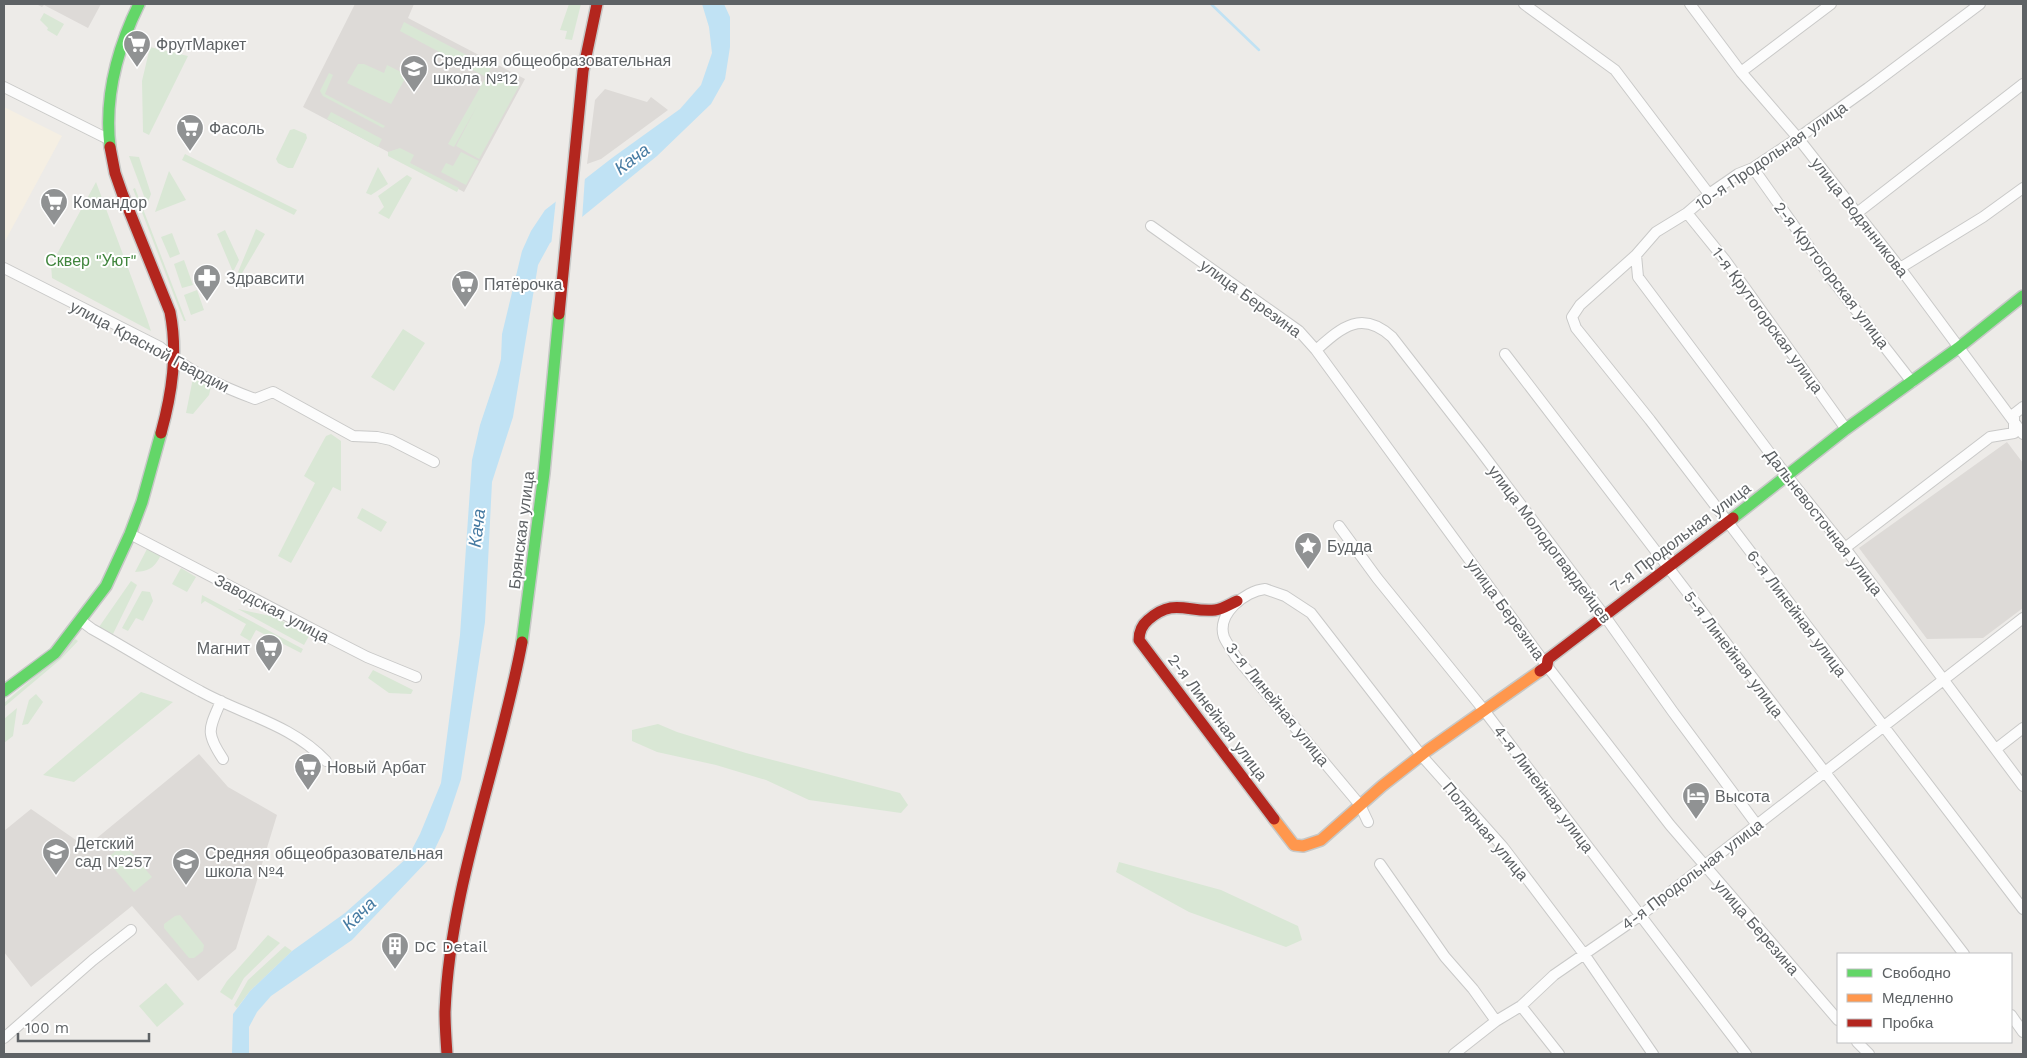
<svg xmlns="http://www.w3.org/2000/svg" width="2027" height="1058" font-family="'Work Sans',sans-serif">
	<style>
		.commercial { fill: #f5efe3 }
		.education { fill: #dddad7 }
		.green { fill: #d9e7d5 }
		.water { fill: #c0e2f4 }
		.pier { fill: #edebe8 }
		.lines { fill: none; stroke-linecap: round; stroke-linejoin: round }
		.stream { stroke: #c0e2f4; stroke-width: 2.5 }
		.street-casing { stroke: #c9c9c8; stroke-width: 12 }
		.fast-casing { stroke: #c7c8c7; stroke-width: 14 }
		.slow-casing { stroke: #c7c8c7; stroke-width: 14 }
		.jam-casing { stroke: #c7c8c7; stroke-width: 14 }
		.street { stroke: #fcfcfc; stroke-width: 10 }
		.fast { stroke: #63d668; stroke-width: 11 }
		.slow { stroke: #ff974d; stroke-width: 11 }
		.jam { stroke: #b3261e; stroke-width: 11 }
		.labels { text-anchor: middle; stroke-width: 4; stroke-linejoin: round; paint-order: stroke }
		.poi-label { font-size: 16px; fill: #5e6265; stroke: #fff; text-anchor: start }
		.street-label { font-size: 16px; fill: #5e6265; stroke: #fff }
		.park-label { font-size: 16px; fill: #40853d; stroke: #fff }
		.water-label { font-size: 18px; font-style: italic; fill: #477ba2; stroke: #fff }
	</style>
	<rect width="100%" height="100%" fill="#edebe8"/>
	<path class="commercial" d="M4 107 62 136 4 243Z"/>
	<path class="education" d="M36 4H101L88 28 44 5 42 7Z
		M355 4H414L408 18 525 79 464 192 303 107Z
		M605 89 647 102 651 97 668 110 601 159 587 164 595 100Z
		M2007 442 2023 463V608L1983 638 1927 639 1859 548Z
		M199 754 228 787 277 815 236 949 198 981 132 906 31 987 4 952V831L31 809 86 847Z"/>
	<path class="green" d="M569 4H581L572 40 565 39 567 31 560 30Z
		M44 13 64 24 57 36 47 30 48 28 40 20Z
		M404 22 491 68 487 76 493 78 495 74 519 86 479 159 456 146 477 106 454 147 448 144 486 77 400 31Z
		M150 47 188 56 149 135 143 132 142 81Z
		M358 64H364L384 73 387 65 407 75 391 104 347 83Z
		M329 73 333 75 325 94 385 126 383 128 323 96 320 91Z
		M331 112 382 139 378 147 327 119Z
		M294 129 306 134 307 138 293 168H288L278 163 276 159 290 130Z
		M400 148 414 155 410 163 459 188 457 192 388 156V152Z
		M461 152 479 161 466 185 441 172 446 163 453 166Z
		M185 154 297 210 294 215 182 160Z
		M129 156 139 157 151 194 148 202 144 196Z
		M378 167 388 184 371 195 366 193Z
		M169 171 186 200 155 212Z
		M407 175 412 178 389 219 378 213 384 207 378 196Z
		M96 182 147 319 151 331 52 278 51 265Z
		M135 188 186 321H184L180 311 133 189Z
		M256 229 265 234 241 275 238 272Z
		M225 230 239 260 233 272 217 234Z
		M172 233 180 254 170 258 161 237Z
		M184 260 193 285 182 288 174 264Z
		M197 290 204 310 191 315 184 295Z
		M403 329 425 343 394 391 371 377Z
		M193 378 211 387 209 395 193 414 186 413Z
		M331 434 341 441V491L333 487 291 563 278 556 315 483 304 476 326 436Z
		M362 508 387 522 381 532 357 518Z
		M147 549 161 555C154 568 150 571 135 572Z
		M181 568 196 577 187 592 172 584Z
		M131 581 137 585 113 634 99 627Z
		M142 591 150 592 153 601 143 621 136 618 128 631 122 628Z
		M202 595 303 649 301 653 256 630 250 641 240 635 246 624 205 601 201 604Z
		M238 609 275 617 309 636 304 645Z
		M75 639 78 641 61 659 4 707V703L59 656Z
		M373 670 413 690 411 694 389 693 368 678Z
		M141 692 173 702 74 782 43 775Z
		M36 694 43 702 28 724 22 725 29 700Z
		M17 708 13 736 4 743V719Z
		M658 724 677 732 746 753 900 793 908 805 901 813 809 800 766 780 716 765 657 752 632 741V730Z
		M124 844 152 877 134 892 106 859Z
		M1119 862 1221 890 1298 926 1302 940 1286 947 1189 912 1116 872Z
		M180 915 204 945 203 951 194 958H189L164 928V924L175 916Z
		M268 935 280 943 244 978 232 1000 220 992 227 981Z
		M285 946 292 951 250 991 237 1008 234 1005 248 980Z
		M166 983 184 1004 157 1027 139 1006Z"/>
	<path class="water" d="M702 4H724L730 17V47L725 79 711 104 657 156 550 243 538 265 513 417 492 482 485 622 461 779 444 830 431 857 352 940 271 996 257 1012 249 1027V1054H232L233 1014 250 991 292 951 345 913 408 857 420 834 441 783 460 635 472 460 480 425 497 374 501 359 502 334 522 251 531 231 545 210 612 158 680 109 701 85 712 53 709 27Z"/>
	<path class="pier" d="M585 176 582 220 551 246 556 199Z"/>
	<g class="lines">
		<path class="stream" d="M1211 4 1259 50"/>
		<defs>
			<path id="street" d="M1524 4 1615 70 1709 194
				M1690 4 1741 72 1798 138 1900 268 2023 434
				M1980 4 1868 88 1798 138 1753 168 1738 174 1709 194 1687 213 1656 232 1636 255 1580 305 1572 317 1576 328 1650 420 2023 909
				M1741 72 1831 4
				M4 87 108 139
				M1753 168 1834 282 1912 382
				M1687 213 1725 260 1846 429
				M1857 213 2023 84
				M1151 226 1299 331 1316 350 1547 666 1670 825 1838 1020
				M1636 255 1638 277 1787 476 1845 548 2023 786
				M4 268 160 347C188 371 220 386 255 399L273 392 353 436 377 437 391 440 434 462
				M1900 268 1983 217 2023 188
				M1316 350C1341 328 1361 309 1392 337L1479 449 1604 615 1673 712 1757 825
				M1505 354 1964 954
				M1339 526 1377 578 1483 709 1746 1054
				M130 534 320 633 367 657 416 677
				M1845 548 1990 437 2014 433V414L2023 407
				M80 620 92 629C128 649 164 672 200 691 243 715 291 724 326 761
				M221 701C209 729 205 732 223 759
				M1996 749 2023 728
				M1368 822 1360 805 1236 657C1232 650 1227 644 1224 637 1216 614 1245 591 1265 589L1285 596 1311 613 1421 755 1503 847 1584 954 1653 1054
				M1380 864 1445 957 1473 989 1496 1021
				M1521 1006 1559 1054
				M2011 1015 2023 1032
				M4 1038 93 960 131 930
				M1857 1042 1869 1054
				M1454 1054 1496 1021 1521 1006 1554 975 1641 915 2023 618"/>
			<path id="fast" d="M110 147C104 96 117 49 139 4
				M1733 518 1846 429 1958 348 2023 296
				M522 642 544 473 559 314
				M4 691 55 653 106 586 130 534 142 502 161 433"/>
			<path id="slow" d="M1274 819 1294 845 1303 846 1321 840 1382 786 1428 750 1540 671"/>
			<path id="jam" d="M110 147 115 173 122 193 170 312C178 353 172 393 161 433
				M559 314 583 71 597 4
				M1237 601C1230 604 1223 609 1215 610 1188 613 1174 597 1148 620 1142 625 1139 631 1139 640L1274 819
				M1540 671 1547 666 1548 659 1733 518
				M447 1054C446 1040 445 1026 445 1012 450 885 499 766 522 642"/>
		</defs>
		<use href="#street" class="street-casing"/>
		<use href="#fast" class="fast-casing"/>
		<use href="#slow" class="slow-casing"/>
		<use href="#jam" class="jam-casing"/>
		<use href="#street" class="street"/>
		<use href="#fast" class="fast"/>
		<use href="#slow" class="slow"/>
		<use href="#jam" class="jam"/>
	</g>
	<defs>
		<symbol id="supermarket-pin" viewBox="-11 -11 22 30"><path d="M0 17L-7.5 6A9.5 9.5 0 1 1 7.5 6Z" fill="#909293" stroke="#fff"/><path d="M-6-5.5h2.5l.6 2H6L4.5 2H-2.5L-4.4-4H-6ZM-1.5 3.2a1.3 1.3 0 1 0 .1 0ZM3 3.2a1.3 1.3 0 1 0 .1 0Z" fill="#fff"/></symbol>
		<symbol id="school-pin" viewBox="-11 -11 22 30"><path d="M0 17L-7.5 6A9.5 9.5 0 1 1 7.5 6Z" fill="#909293" stroke="#fff"/><path d="M0-5L7-2L0 1L-7-2ZM-4 1L0 2.5L4 1V4Q0 6-4 4Z" fill="#fff"/></symbol>
		<symbol id="pharmacy-pin" viewBox="-11 -11 22 30"><path d="M0 17L-7.5 6A9.5 9.5 0 1 1 7.5 6Z" fill="#909293" stroke="#fff"/><path d="M-2-6h4v4h4v4h-4v4h-4v-4h-4v-4h4Z" fill="#fff"/></symbol>
		<symbol id="sight-pin" viewBox="-11 -11 22 30"><path d="M0 17L-7.5 6A9.5 9.5 0 1 1 7.5 6Z" fill="#909293" stroke="#fff"/><path d="M0-6L1.8-2.2L6-1.7L2.9 1.2L3.7 5.4L0 3.3L-3.7 5.4L-2.9 1.2L-6-1.7L-1.8-2.2Z" fill="#fff"/></symbol>
		<symbol id="hotel-pin" viewBox="-11 -11 22 30"><path d="M0 17L-7.5 6A9.5 9.5 0 1 1 7.5 6Z" fill="#909293" stroke="#fff"/><path d="M-6-4.5h1.5V1H6V5H4.5V3h-9V5H-6ZM-4 0a1.8 1.8 0 1 1 3.6 0ZM.5 0V-2.5h3Q6-2.5 6 0Z" fill="#fff"/></symbol>
		<symbol id="building-pin" viewBox="-11 -11 22 30"><path d="M0 17L-7.5 6A9.5 9.5 0 1 1 7.5 6Z" fill="#909293" stroke="#fff"/><path d="M-4-6H4V6H1V3H-1V6H-4ZM-2.5-4.3h1.7v1.8h-1.7ZM.8-4.3h1.7v1.8H.8ZM-2.5-1h1.7V.8h-1.7ZM.8-1h1.7V.8H.8Z" fill="#fff"/></symbol>
	</defs>
	<g fill-rule="evenodd">
		<use href="#supermarket-pin" x="121" y="28" width="32" height="43"/>
		<use href="#school-pin" x="398" y="53" width="32" height="43"/>
		<use href="#supermarket-pin" x="174" y="112" width="32" height="43"/>
		<use href="#supermarket-pin" x="38" y="186" width="32" height="43"/>
		<use href="#pharmacy-pin" x="191" y="262" width="32" height="43"/>
		<use href="#supermarket-pin" x="449" y="268" width="32" height="43"/>
		<use href="#sight-pin" x="1292" y="530" width="32" height="43"/>
		<use href="#supermarket-pin" x="253" y="632" width="32" height="43"/>
		<use href="#supermarket-pin" x="292" y="751" width="32" height="43"/>
		<use href="#hotel-pin" x="1680" y="780" width="32" height="43"/>
		<use href="#school-pin" x="40" y="836" width="32" height="43"/>
		<use href="#school-pin" x="170" y="846" width="32" height="43"/>
		<use href="#building-pin" x="379" y="930" width="32" height="43"/>
	</g>
	<g class="labels">
		<g class="poi-label">
			<text x="156" y="50">ФрутМаркет</text>
			<text x="433" y="66">Средняя общеобразовательная<tspan x="433" dy="18">школа №12</tspan></text>
			<text x="209" y="134">Фасоль</text>
			<text x="73" y="208">Командор</text>
			<text x="226" y="284">Здравсити</text>
			<text x="484" y="290">Пятёрочка</text>
			<text x="1327" y="552">Будда</text>
			<text x="250" y="654" text-anchor="end">Магнит</text>
			<text x="327" y="773">Новый Арбат</text>
			<text x="1715" y="802">Высота</text>
			<text x="75" y="849">Детский<tspan x="75" dy="18">сад №257</tspan></text>
			<text x="205" y="859">Средняя общеобразовательная<tspan x="205" dy="18">школа №4</tspan></text>
			<text x="414" y="952">DC Detail</text>
		</g>
		<g class="street-label">
			<text transform="translate(1771 155) rotate(-34)" y="6">10-я Продольная улица</text>
			<text transform="translate(1860 217) rotate(52)" y="6">улица Водянникова</text>
			<text transform="translate(1832 275) rotate(53)" y="6">2-я Крутогорская улица</text>
			<text transform="translate(1251 298) rotate(36)" y="6">улица Березина</text>
			<text transform="translate(1768 320) rotate(54)" y="6">1-я Крутогорская улица</text>
			<text transform="translate(150 346) rotate(28)" y="6">улица Красной Гвардии</text>
			<text transform="translate(1824 522) rotate(52)" y="6">Дальневосточная улица</text>
			<text transform="translate(521 530) rotate(-83)" y="6">Брянская улица</text>
			<text transform="translate(1680 537) rotate(-37)" y="6">7-я Продольная улица</text>
			<text transform="translate(1550 544) rotate(53)" y="6">улица Молодогвардейцев</text>
			<text transform="translate(272 608) rotate(28)" y="6">Заводская улица</text>
			<text transform="translate(1506 609) rotate(54)" y="6">улица Березина</text>
			<text transform="translate(1797 613) rotate(53)" y="6">6-я Линейная улица</text>
			<text transform="translate(1734 654) rotate(53)" y="6">5-я Линейная улица</text>
			<text transform="translate(1278 704) rotate(51)" y="6">3-я Линейная улица</text>
			<text transform="translate(1218 717) rotate(53)" y="6">2-я Линейная улица</text>
			<text transform="translate(1544 789) rotate(53)" y="6">4-я Линейная улица</text>
			<text transform="translate(1486 831) rotate(50)" y="6">Полярная улица</text>
			<text transform="translate(1692 874) rotate(-37)" y="6">4-я Продольная улица</text>
			<text transform="translate(1757 927) rotate(49)" y="6">улица Березина</text>
		</g>
		<g class="park-label">
			<text x="91" y="266">Сквер "Уют"</text>
		</g>
		<g class="water-label">
			<text transform="translate(632 159) rotate(-37)" y="6">Кача</text>
			<text transform="translate(477 528) rotate(-83)" y="6">Кача</text>
			<text transform="translate(359 914) rotate(-44)" y="6">Кача</text>
		</g>
	</g>
	<rect width="2027" height="1058" fill="none" stroke="#5e6265" stroke-width="10"/>
	<rect x="1837" y="953" width="175" height="90" fill="#ffffff" stroke="#bfc0c1"/>
	<rect x="1847" y="969" width="25" height="8" fill="#63d668" stroke="#bfc0c1"/>
	<text x="1882" y="978" font-size="15" fill="#5e6265">Свободно</text>
	<rect x="1847" y="994" width="25" height="8" fill="#ff974d" stroke="#bfc0c1"/>
	<text x="1882" y="1003" font-size="15" fill="#5e6265">Медленно</text>
	<rect x="1847" y="1019" width="25" height="8" fill="#b3261e" stroke="#bfc0c1"/>
	<text x="1882" y="1028" font-size="15" fill="#5e6265">Пробка</text>
	<path d="M18 1033v8h131v-8" fill="none" stroke="#5e6265" stroke-width="2.5"/>
	<text x="25" y="1033" font-size="15" fill="#5e6265" stroke="#ffffff" stroke-width="4" paint-order="stroke">100 m</text>
</svg>
